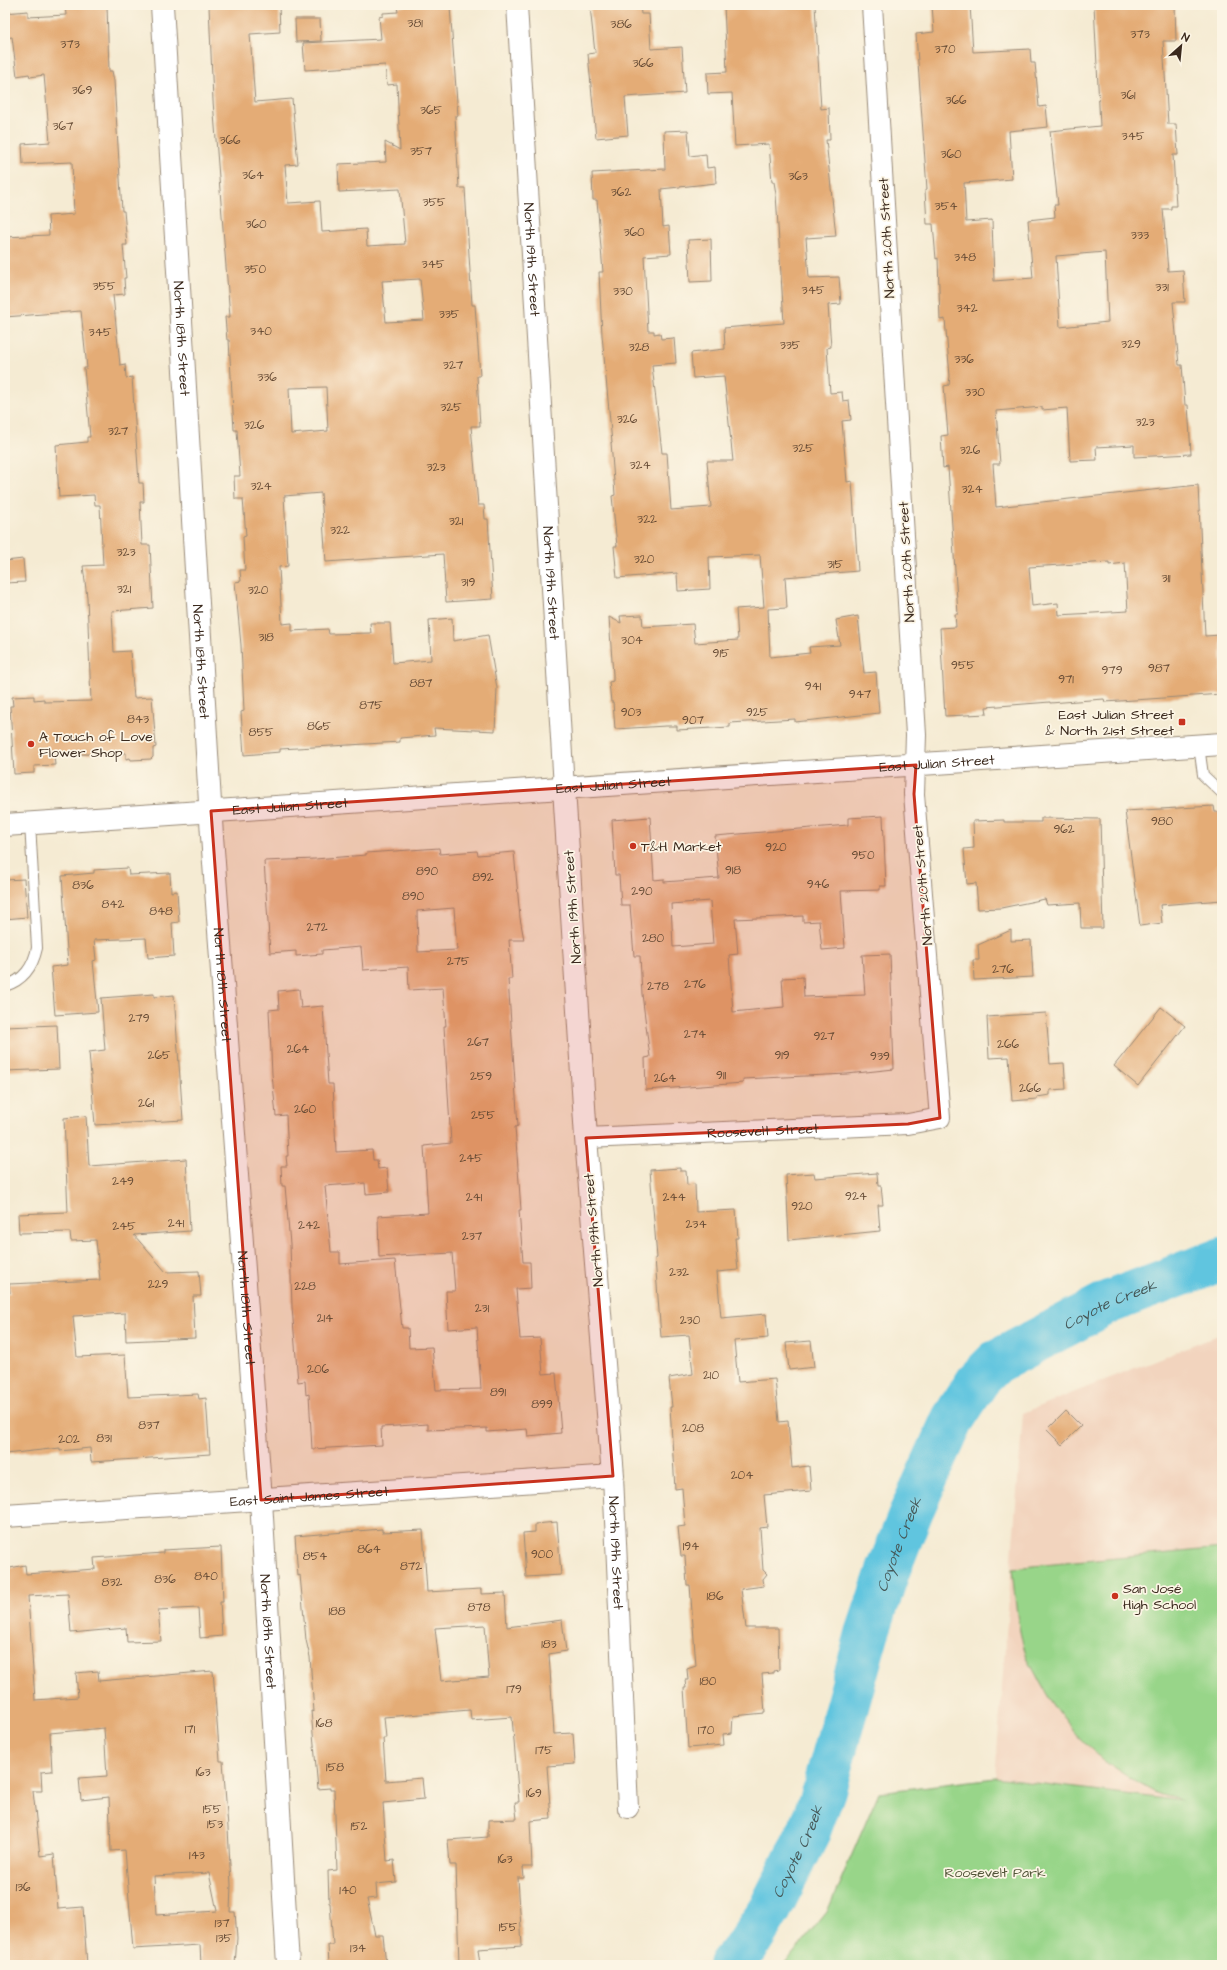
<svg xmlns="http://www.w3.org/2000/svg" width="1227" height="1970" font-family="'Architects Daughter',sans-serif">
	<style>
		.built { fill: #f2d4be }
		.green { fill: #98d589; stroke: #6a8054 }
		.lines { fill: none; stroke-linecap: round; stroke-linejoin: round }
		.river { stroke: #61c5df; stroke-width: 44 }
		.building { fill: #e4ac76; fill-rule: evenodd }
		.service-casing { stroke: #988a78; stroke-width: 12 }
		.minor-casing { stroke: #988a78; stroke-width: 22 }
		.tertiary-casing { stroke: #988a78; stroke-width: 24 }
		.secondary-casing { stroke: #988a78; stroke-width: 24 }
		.service { stroke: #fff; stroke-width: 10 }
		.minor { stroke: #fff; stroke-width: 20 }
		.tertiary { stroke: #fff; stroke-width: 22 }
		.secondary { stroke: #fff; stroke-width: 22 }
		.marked { fill: #c8321e; fill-opacity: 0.2; stroke: #c8321e; stroke-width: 3; stroke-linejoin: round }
		.poi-dot { fill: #c8321e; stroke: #fcf5e5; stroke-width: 1.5 }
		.labels { text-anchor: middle; stroke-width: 3.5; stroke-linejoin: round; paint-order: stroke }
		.number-label { font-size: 12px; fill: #654a34 }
		.street-label { font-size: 14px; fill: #3b2a1e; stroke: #fcf5e5 }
		.poi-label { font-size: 14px; fill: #3b2a1e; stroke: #fcf5e5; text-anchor: start }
		.park-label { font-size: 14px; fill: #525539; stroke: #fcf5e5 }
		.water-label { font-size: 15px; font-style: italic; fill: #465858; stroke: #fcf5e5 }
	</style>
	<rect width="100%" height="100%" fill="#fcf5e5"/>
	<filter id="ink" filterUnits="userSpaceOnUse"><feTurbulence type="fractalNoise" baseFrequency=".025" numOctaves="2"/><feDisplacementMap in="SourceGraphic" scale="8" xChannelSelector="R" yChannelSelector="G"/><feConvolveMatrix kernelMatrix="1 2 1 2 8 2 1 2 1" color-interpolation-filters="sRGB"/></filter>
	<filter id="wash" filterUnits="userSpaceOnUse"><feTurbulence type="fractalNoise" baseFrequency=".012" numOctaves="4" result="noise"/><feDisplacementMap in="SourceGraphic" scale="16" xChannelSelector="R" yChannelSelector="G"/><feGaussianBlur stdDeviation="0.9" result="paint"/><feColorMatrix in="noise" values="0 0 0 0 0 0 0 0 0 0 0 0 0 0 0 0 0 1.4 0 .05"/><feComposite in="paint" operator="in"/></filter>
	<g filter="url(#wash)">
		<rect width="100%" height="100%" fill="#f5ebd3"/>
		<path class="built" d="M1222 1333V1806L995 1778 1023 1413Z"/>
		<path class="green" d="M1222 1548V1965H784L827 1912 879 1792 995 1778 1182 1801C1174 1797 1164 1797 1156 1793 1103 1765 1068 1735 1040 1682 1036 1674 1031 1666 1027 1657 1017 1629 1015 1598 1012 1568Z"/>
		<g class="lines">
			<path class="river" id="s1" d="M730 1965 747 1946 770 1909 809 1831 824 1790 867 1634 888 1571 912 1510 953 1419 979 1379 996 1362 1109 1302 1222 1259"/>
		</g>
		<g id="blocks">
			<path class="building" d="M65 5H107L109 71H112L114 81 122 211H124L127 245H123L126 278H124L125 294 113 295 120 365 125 364 126 378 132 377 139 483H143L144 502H140L142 545H150L153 608 112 611 114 652 130 651 134 698 152 697 156 747 153 748V757L151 759 131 760 130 758 126 759V753L54 755 55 765 34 766V773L14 774 10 706H13L12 697 34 696V700L44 699V702L91 701 87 597 83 566 103 565 100 505H95L94 495 59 497 56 445 87 442V437H90L84 368H87L81 311 5 317V237L49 235 48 216 74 214 72 162 23 164 22 144 50 142 44 75 30 77 29 74 17 76 12 37 5 38V13L28 11V17L66 15Z
				M228 5H279L280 32 250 34 255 102 292 99 298 164 285 165 288 203 320 201 322 232 366 229 367 246 405 244 400 189 339 192 338 164 386 162 385 142 400 150 397 84 387 85 385 65 305 70 303 43 381 39 379 17 383 16V13L398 12 397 7 417 5H446L447 7H450L458 116H455L459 188H465L472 305H475L480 376H477L480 426H471L478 505H484L485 519H488L493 599 446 602 443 554 326 562 321 493 284 496 288 566 279 567 282 624 292 623V631L328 629 329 634 371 633 370 623H390L393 663 431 660 429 620 452 618 453 641 488 635 497 688 495 731 434 728 435 735 400 738V742L280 749V752L244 755 241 712 244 711 241 645 235 582 241 581 240 570H245L243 537 246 536 243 499H235L234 476H240L237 430H234L229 340H227L225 317H230L213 101 209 6ZM420 279 424 320 386 322 382 281ZM326 387 328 431 291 434 289 388Z
				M602 5H640L641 14H649L651 49 682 47 685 93 625 97 628 135 596 138 588 54 595 53 590 6Z
				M724 5H815L821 109 829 108 830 140H826L836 236 806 238 809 278 839 277 841 304 828 305 831 347 827 348 830 393 842 392 843 401 849 400 851 420 842 421 847 482 852 481 858 571 785 577 787 608 768 609 770 657 810 653 809 647 840 645 836 620 858 616 864 673 876 672 879 713 795 722V719L730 723V727L677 730V726H666L615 729 613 702H611L609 682 613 681V675L609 617 621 623 620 616 642 615 643 627 693 624 695 643 738 640 736 609 764 607 760 555 709 557 710 589 678 591 677 573 617 578 614 546H617L612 496 615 495 611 442 612 443 602 335 599 272H603L597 200H593L592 173 665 169 664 131 688 130 690 156 706 154 707 168 715 167 716 183 661 189 663 227 669 226 671 254 644 256 648 331H654V334L660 333 661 339 674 338 676 363 652 365 662 453H667L671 510 711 507 707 461H733L724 376 693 378 691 353 725 349 724 328 784 323 776 194 774 182H772L769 144 735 146 732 93 708 94 707 73 727 72Z
				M932 5H970L973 52 1030 49 1031 63H1035L1039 107 1046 106 1048 127 1009 131 1012 179 964 183 966 222 992 220 994 281 1033 278 1028 220 1055 217 1054 205H1058L1050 131 1100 126 1094 5H1175L1176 41H1163L1168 124H1176L1178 155H1173L1176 206H1171V209H1163L1168 271 1183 270 1185 302H1173L1179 365H1182L1185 405H1188L1191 454 1134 457V445L1096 447 1097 460 1070 461 1067 408 1042 410V407L996 411 1000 464H993L996 507 1198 485 1205 636 1221 635 1222 694 1105 702 1104 699 1050 703V702L986 707 987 714 945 716 940 628 956 627 955 614H958L948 467 943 468 941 436 948 435 944 386 949 385 950 376 945 319 940 320 938 258 936 259 933 224H927L925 190 927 189 916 34 934 32ZM1105 252 1108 322 1060 327 1056 256ZM1109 562V565L1125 563 1128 611 1059 615 1058 603 1032 606 1029 567Z
				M295 19H320L321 41 296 42Z
				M711 239 712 281 690 282 688 240Z
				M23 559 25 582 5 583V561Z
				M1214 806 1215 812H1222V900L1160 905 1162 923 1140 926 1125 811Z
				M883 816 886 886H880V890L841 891 845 948 822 950 819 921 803 922V916L735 919 738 954 729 955 733 1012 784 1007 782 978 803 977 804 997 865 995 862 955 890 954 894 1069 847 1074 743 1079V1083L646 1090 645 1058 650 1057 642 994 640 956H634L630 905H621L619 875H615L612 820 650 817 654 880 664 879V882L719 878 715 836 848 825V818ZM710 901 713 944 673 947 671 904Z
				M1041 818 1100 819 1103 928H1081L1080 903 1047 905 1045 899 1001 908 978 909 976 883 967 884 964 849 974 848 973 821 1004 820V822H1041Z
				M439 848 440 854 477 851 478 855 514 852 520 918 524 940H509L512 979H508L518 1126 515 1127 521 1210H519L523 1262H530L531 1288 516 1289 520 1339 540 1338 543 1374 556 1373 561 1433 528 1436 527 1429 487 1432V1428L428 1430V1424L381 1427 382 1445 312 1449 309 1394 306 1395 305 1381 298 1382 292 1307 290 1244 285 1186H282L281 1166H287L286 1156H288L286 1115 276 1116 272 1074 269 1010 279 1009 278 991 299 989 301 1008 323 1006 328 1084H333L336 1152 372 1150 373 1160H377L378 1169 387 1168 389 1192 366 1194 365 1183 325 1186 331 1252H340V1264L395 1260 402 1328H408L409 1348 432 1347 436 1390 481 1389 477 1327 448 1329 446 1291H455L452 1253 379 1257 378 1216 428 1213 424 1146 451 1143 444 1026H446L443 988 409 990 408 967 363 970 361 947 322 950V954L296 956V951L270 953 264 861 315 859 366 855V853ZM454 908 457 950 418 952 417 911Z
				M128 868 129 875 170 873 171 892 177 891 179 922 172 923 174 956 148 958 146 938 94 940 96 960 93 961 98 1012 55 1015 51 967 68 965 62 876 94 873V870Z
				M24 879 27 917 5 919V880Z
				M1011 930V941L1031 940 1033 977 974 980 973 960H979L978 945Z
				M154 994V997L174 995 183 1120 95 1125 89 1052 105 1050 101 998Z
				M1161 1007 1185 1026 1138 1086 1114 1066Z
				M1046 1013 1050 1064 1064 1063 1066 1089 1050 1090V1095L1037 1097V1099L1012 1101 1009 1057 989 1058 987 1017Z
				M57 1025 59 1069 5 1071V1027Z
				M86 1116 89 1166 186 1159 190 1231 134 1235 166 1272 199 1271 201 1296H193L195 1338 126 1341 125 1313 73 1316 77 1357 125 1355 128 1397 198 1394 199 1399 206 1398 210 1454 91 1462 90 1448 60 1451V1448L5 1454V1293H10L9 1284 100 1280 96 1240 71 1241 70 1232 19 1233 18 1214 68 1212 64 1118Z
				M680 1168V1171H686L687 1185 695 1184 696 1212 736 1210 738 1238H735L738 1270 717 1272 721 1318 766 1314 768 1338 734 1341 738 1382 775 1379 779 1422 788 1421 792 1468 809 1466 811 1491 764 1495 767 1527 760 1528 763 1570 767 1574 763 1579 764 1586 741 1589 746 1628H778L779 1670 773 1671V1673L762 1674 765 1713 733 1716 732 1733 723 1734 724 1745 688 1748 684 1688H686L685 1680H688L687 1669 696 1666 690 1585H687L685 1556H681L678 1527 685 1526 682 1488 675 1489 670 1407H672L669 1378 693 1374 689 1335 661 1337 655 1258H657L650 1170Z
				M814 1173 815 1178 877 1173 878 1186H881L883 1205H878L880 1231 789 1240 786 1175Z
				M811 1341 814 1367 789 1370 786 1343Z
				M1066 1411 1081 1426 1062 1445 1047 1430Z
				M557 1522 561 1575 526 1577 523 1533 535 1532V1524Z
				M382 1529V1532L423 1530 427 1592 481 1589V1594L505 1593 507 1627 562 1620 566 1651 549 1654 554 1734 573 1733 575 1764 547 1766 551 1819 530 1821 532 1867H523L524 1878H518L522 1946 478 1949 480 1965H459L456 1865H450L448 1840 488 1837V1820L517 1819 515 1802H519L512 1717 471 1720 470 1710 384 1717 386 1738H383L386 1781 422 1778 424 1799 383 1803 387 1861 394 1860 396 1882 376 1884 377 1898 367 1899 375 1935H383L386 1965H329L328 1945H333L330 1903H329L328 1871 337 1870 334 1790H330V1788L318 1789 311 1711 314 1712 310 1657 306 1640 300 1575 298 1576 295 1536ZM485 1625 489 1677 441 1681 435 1628Z
				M221 1547 223 1602H220L222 1636 200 1638 198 1608 158 1610 161 1641 127 1642 126 1628 71 1633 68 1594 28 1596 35 1700 78 1697 76 1673 98 1671 99 1681 213 1671 220 1761H223L228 1828 231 1885 230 1912H235L237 1938 235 1965H201L200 1945 133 1949 125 1850 111 1851 109 1797 81 1800 79 1778 107 1776 104 1728 50 1733 52 1771 41 1772 42 1791H33L40 1856 54 1854 58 1909 83 1907 87 1965H5V1569L25 1565 26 1574 95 1569 94 1558 163 1553V1550ZM209 1873 217 1911 156 1915 154 1876Z"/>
		</g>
	</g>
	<g filter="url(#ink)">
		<use href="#blocks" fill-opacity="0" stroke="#988a78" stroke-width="1"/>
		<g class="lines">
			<defs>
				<path id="service" d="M1199 746 1203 775 1222 793
					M5 986C24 980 33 967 37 948L30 823"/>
				<g id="minor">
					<path id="s2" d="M517 5 564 788"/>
					<path id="s3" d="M586 1138 908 1124 940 1118 914 794 916 735 872 5"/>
					<path id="s4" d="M613 1476 628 1808"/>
				</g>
				<g id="tertiary">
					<path id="s5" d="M162 5 212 836 261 1500 288 1965"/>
					<path id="s6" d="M5 1516 613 1476 586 1138 564 788"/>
				</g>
				<g id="secondary">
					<path id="s7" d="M5 825 1222 744"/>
				</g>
			</defs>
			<use href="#service" class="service-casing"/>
			<use href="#minor" class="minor-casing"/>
			<use href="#tertiary" class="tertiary-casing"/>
			<use href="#secondary" class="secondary-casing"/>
			<use href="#service" class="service"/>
			<use href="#minor" class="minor"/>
			<use href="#tertiary" class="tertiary"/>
			<use href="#secondary" class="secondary"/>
		</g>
	</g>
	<path class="marked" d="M916 765 914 794 940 1118 908 1124 586 1138 613 1476 261 1500 211 811Z"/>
	<g class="poi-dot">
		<rect x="1178" y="718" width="8" height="8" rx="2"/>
		<circle cx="31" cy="744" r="4"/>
		<circle cx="633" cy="846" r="4"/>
		<circle cx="1115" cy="1596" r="4"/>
	</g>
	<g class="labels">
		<g class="number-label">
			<text x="415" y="27">381</text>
			<text x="621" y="28">386</text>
			<text x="1140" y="38">373</text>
			<text x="70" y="48">373</text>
			<text x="945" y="53">370</text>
			<text x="643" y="67">366</text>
			<text x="82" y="94">369</text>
			<text x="1128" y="99">361</text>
			<text x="956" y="104">366</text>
			<text x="431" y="114">365</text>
			<text x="63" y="130">367</text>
			<text x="1133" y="140">345</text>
			<text x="230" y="144">366</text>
			<text x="421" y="155">357</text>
			<text x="951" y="158">360</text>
			<text x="253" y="179">364</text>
			<text x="798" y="180">363</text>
			<text x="621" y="196">362</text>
			<text x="434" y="206">355</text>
			<text x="946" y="210">354</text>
			<text x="256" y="228">360</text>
			<text x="634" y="236">360</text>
			<text x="1140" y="239">333</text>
			<text x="965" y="261">348</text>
			<text x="433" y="268">345</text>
			<text x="255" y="273">350</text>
			<text x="104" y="290">355</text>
			<text x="1162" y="291">331</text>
			<text x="813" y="294">345</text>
			<text x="623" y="295">330</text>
			<text x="967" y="312">342</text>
			<text x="449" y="318">335</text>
			<text x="261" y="335">340</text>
			<text x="100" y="336">345</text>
			<text x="1131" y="348">329</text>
			<text x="790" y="349">335</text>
			<text x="639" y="351">328</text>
			<text x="964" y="363">336</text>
			<text x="453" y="369">327</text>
			<text x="267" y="381">336</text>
			<text x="975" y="396">330</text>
			<text x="451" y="411">325</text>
			<text x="627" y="423">326</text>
			<text x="1145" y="426">323</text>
			<text x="254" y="429">326</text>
			<text x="118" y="435">327</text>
			<text x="803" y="452">325</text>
			<text x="970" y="454">326</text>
			<text x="640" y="469">324</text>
			<text x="436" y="471">323</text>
			<text x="261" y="490">324</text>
			<text x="972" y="493">324</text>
			<text x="647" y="523">322</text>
			<text x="456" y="525">321</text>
			<text x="340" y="534">322</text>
			<text x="126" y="556">323</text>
			<text x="644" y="563">320</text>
			<text x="835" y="568">315</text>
			<text x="1166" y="582">311</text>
			<text x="468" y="586">319</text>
			<text x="124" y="593">321</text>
			<text x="258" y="594">320</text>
			<text x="266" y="641">318</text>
			<text x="632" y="644">304</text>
			<text x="721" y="657">915</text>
			<text x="963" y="669">955</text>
			<text x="1159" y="672">987</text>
			<text x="1112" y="674">979</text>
			<text x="1066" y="683">971</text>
			<text x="421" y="687">887</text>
			<text x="813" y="690">941</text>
			<text x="860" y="698">947</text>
			<text x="371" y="709">875</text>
			<text x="631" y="716">903</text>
			<text x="757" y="716">925</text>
			<text x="138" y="723">843</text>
			<text x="693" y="724">907</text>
			<text x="319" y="730">865</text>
			<text x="261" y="736">855</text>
			<text x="1162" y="825">980</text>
			<text x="1064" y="833">962</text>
			<text x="776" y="851">920</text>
			<text x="863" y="859">950</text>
			<text x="733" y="874">918</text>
			<text x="427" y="875">890</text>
			<text x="483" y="881">892</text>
			<text x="818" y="888">946</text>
			<text x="83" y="889">836</text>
			<text x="642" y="895">290</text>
			<text x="413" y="900">890</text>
			<text x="113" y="908">842</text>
			<text x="161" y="915">848</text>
			<text x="317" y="931">272</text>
			<text x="653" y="942">280</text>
			<text x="458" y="965">275</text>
			<text x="1003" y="973">276</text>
			<text x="695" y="988">276</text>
			<text x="658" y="990">278</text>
			<text x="139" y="1022">279</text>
			<text x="695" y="1038">274</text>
			<text x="824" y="1040">927</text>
			<text x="478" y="1046">267</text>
			<text x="1008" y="1048">266</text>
			<text x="298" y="1053">264</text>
			<text x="159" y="1059">265</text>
			<text x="782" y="1059">919</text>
			<text x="880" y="1060">939</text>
			<text x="721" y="1079">911</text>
			<text x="481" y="1080">259</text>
			<text x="665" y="1082">264</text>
			<text x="1030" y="1092">266</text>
			<text x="146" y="1107">261</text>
			<text x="305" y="1113">260</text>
			<text x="483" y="1119">255</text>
			<text x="471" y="1162">245</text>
			<text x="123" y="1185">249</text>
			<text x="856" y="1200">924</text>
			<text x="474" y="1201">241</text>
			<text x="674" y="1201">244</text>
			<text x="802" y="1210">920</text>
			<text x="176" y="1227">241</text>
			<text x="696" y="1228">234</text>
			<text x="309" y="1229">242</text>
			<text x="124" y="1230">245</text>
			<text x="472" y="1240">237</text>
			<text x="679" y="1276">232</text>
			<text x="158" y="1288">229</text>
			<text x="305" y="1290">228</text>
			<text x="482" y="1312">231</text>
			<text x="325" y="1322">214</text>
			<text x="690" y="1324">230</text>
			<text x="318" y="1373">206</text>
			<text x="711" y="1379">210</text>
			<text x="498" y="1396">891</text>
			<text x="542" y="1408">899</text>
			<text x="149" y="1429">837</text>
			<text x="693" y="1432">208</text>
			<text x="104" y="1442">831</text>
			<text x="69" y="1443">202</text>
			<text x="742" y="1479">204</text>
			<text x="691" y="1550">194</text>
			<text x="369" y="1553">864</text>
			<text x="542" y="1558">900</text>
			<text x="315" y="1560">854</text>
			<text x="411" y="1570">872</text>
			<text x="206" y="1580">840</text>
			<text x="165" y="1583">836</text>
			<text x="112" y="1586">832</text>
			<text x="715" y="1600">186</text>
			<text x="479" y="1611">878</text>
			<text x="337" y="1615">188</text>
			<text x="549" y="1648">183</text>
			<text x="708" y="1685">180</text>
			<text x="514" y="1693">179</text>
			<text x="324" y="1727">168</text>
			<text x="190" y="1733">171</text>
			<text x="706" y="1734">170</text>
			<text x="544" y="1754">175</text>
			<text x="335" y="1771">158</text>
			<text x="203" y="1776">163</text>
			<text x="534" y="1797">169</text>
			<text x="212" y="1813">155</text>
			<text x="215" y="1828">153</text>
			<text x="359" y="1830">152</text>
			<text x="197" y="1859">143</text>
			<text x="505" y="1863">163</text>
			<text x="23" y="1891">136</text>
			<text x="348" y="1894">140</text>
			<text x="222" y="1927">137</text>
			<text x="508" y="1931">155</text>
			<text x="224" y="1942">135</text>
			<text x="358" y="1952">134</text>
		</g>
		<g class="street-label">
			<text transform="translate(886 238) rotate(-93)" y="5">North 20th Street</text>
			<text dy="5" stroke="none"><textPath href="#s2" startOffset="255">North 19th Street</textPath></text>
			<text dy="5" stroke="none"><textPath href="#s5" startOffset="334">North 18th Street</textPath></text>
			<text transform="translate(906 562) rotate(-93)" y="5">North 20th Street</text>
			<text dy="5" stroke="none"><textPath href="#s2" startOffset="579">North 19th Street</textPath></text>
			<text dy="5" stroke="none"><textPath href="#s5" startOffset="658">North 18th Street</textPath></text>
			<text dy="5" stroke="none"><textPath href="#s7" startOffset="934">East Julian Street</textPath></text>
			<text dy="5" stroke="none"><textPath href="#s7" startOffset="610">East Julian Street</textPath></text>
			<text dy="5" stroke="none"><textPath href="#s7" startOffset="286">East Julian Street</textPath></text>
			<text transform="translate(922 885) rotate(-95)" y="5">North 20th Street</text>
			<text transform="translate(572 907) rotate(-94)" y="5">North 19th Street</text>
			<text dy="5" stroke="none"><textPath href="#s5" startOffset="982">North 18th Street</textPath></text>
			<text dy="5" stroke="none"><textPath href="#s3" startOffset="177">Roosevelt Street</textPath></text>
			<text transform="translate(593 1230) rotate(-95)" y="5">North 19th Street</text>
			<text dy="5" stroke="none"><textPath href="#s5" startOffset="1306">North 18th Street</textPath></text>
			<text dy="5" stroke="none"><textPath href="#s6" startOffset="305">East Saint James Street</textPath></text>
			<text dy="5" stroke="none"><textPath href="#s4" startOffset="77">North 19th Street</textPath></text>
			<text dy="5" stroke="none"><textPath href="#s5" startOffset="1630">North 18th Street</textPath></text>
		</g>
		<g class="poi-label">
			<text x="1174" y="719" text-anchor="end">East Julian Street<tspan x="1174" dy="16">&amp; North 21st Street</tspan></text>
			<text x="39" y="741">A Touch of Love<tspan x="39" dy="16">Flower Shop</tspan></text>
			<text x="641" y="851">T&amp;H Market</text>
			<text x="1123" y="1593">San José<tspan x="1123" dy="16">High School</tspan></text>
		</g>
		<g class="park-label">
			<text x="995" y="1877">Roosevelt Park</text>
		</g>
		<g class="water-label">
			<text dy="5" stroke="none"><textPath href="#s1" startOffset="793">Coyote Creek</textPath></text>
			<text dy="5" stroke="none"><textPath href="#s1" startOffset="457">Coyote Creek</textPath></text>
			<text dy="5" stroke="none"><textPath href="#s1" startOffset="133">Coyote Creek</textPath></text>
		</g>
	</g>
	<rect width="1227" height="1970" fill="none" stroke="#fcf5e5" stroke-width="20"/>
	<g transform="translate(1181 46) rotate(27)" stroke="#fcf5e5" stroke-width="3" paint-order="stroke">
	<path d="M0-3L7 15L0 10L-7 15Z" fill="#3b2a1e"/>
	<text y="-6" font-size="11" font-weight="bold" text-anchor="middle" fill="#3b2a1e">N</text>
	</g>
</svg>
